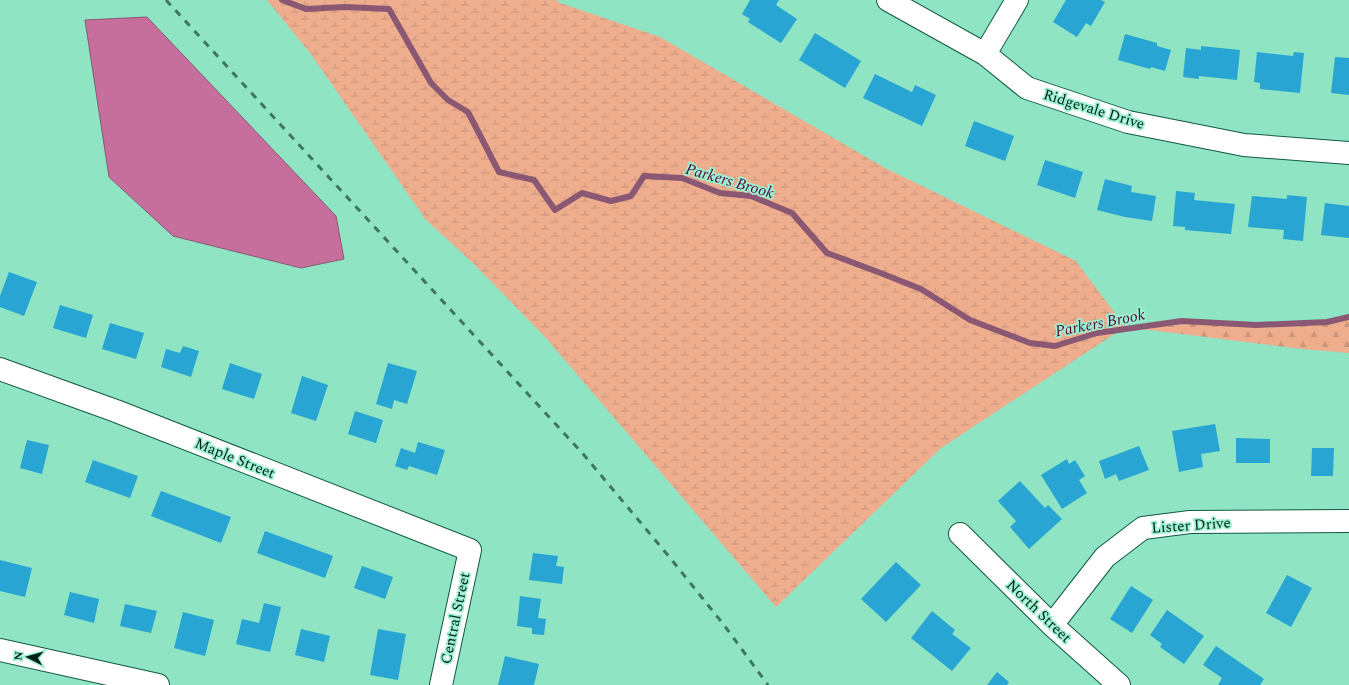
<svg xmlns="http://www.w3.org/2000/svg" width="1349" height="685" font-family="Spectral,serif">
	<style>
		.forest { fill: url(#forest-firs) }
		.wetland { fill: url(#wetland-marsh) }
		.water { fill: #c66f9d; stroke: #8b5874 }
		.lines { fill: none; stroke-linecap: round; stroke-linejoin: round }
		.stream { stroke: #8b5874; stroke-width: 6 }
		.building { fill: #28a5d2 }
		.minor-casing { stroke: #125944; stroke-width: 24 }
		.minor { stroke: #fff; stroke-width: 22 }
		.rail { stroke: #3e7661; stroke-width: 3; stroke-dasharray: 7 7; stroke-linecap: butt }
		.labels { text-anchor: middle; stroke-width: 3.5; stroke-linejoin: round; paint-order: stroke }
		.street-label { font-size: 15px; fill: #002116; stroke: #9bf1d0 }
		.water-label { font-size: 16px; font-style: italic; fill: #59083c; stroke: #9bf1d0 }
	</style>
	<defs>
		<pattern id="forest-firs" width="22" height="20" patternUnits="userSpaceOnUse"><rect width="22" height="20" fill="#eeae8e"/><path d="M5 1l3.5 6h-7zM16 11l3.5 6h-7z" fill="#ca957a"/></pattern>
		<pattern id="wetland-marsh" width="20" height="14" patternUnits="userSpaceOnUse"><rect width="20" height="14" fill="#eeae8e"/><path d="M1 5h8M5 5V1M11 12h8M15 12V8" fill="none" stroke="#ca957a"/></pattern>
	</defs>
	<rect width="100%" height="100%" fill="#8ee4c3"/>
	<path class="forest" d="M1349 317V353L1302 349 1125 327 1182 321 1256 325 1327 322Z"/>
	<path class="wetland" d="M267 0H556L560 3 660 37 885 168 1076 261 1125 327 941 448 776 607 546 338 473 263 426 220 310 53Z"/>
	<path class="water" d="M147 17 336 216 344 259 301 268 173 236 109 177 85 20Z"/>
	<g class="lines">
		<path class="stream" d="M282 0 306 9 345 7 389 9 431 83 448 100 468 112 499 172 534 180 555 210 582 193 611 201 631 196 644 176 682 178 720 193 751 196 792 213 827 253 878 272 921 289 970 320 1030 343 1055 346 1097 333 1182 321 1256 325 1327 322 1349 317"/>
	</g>
	<path class="building" d="M750 0H779L776 5 797 19 781 43 748 22 750 19 742 14Z
		M1066 0H1101L1105 2 1091 26 1086 23 1077 37 1053 22Z
		M815 33 861 61 845 88 799 60Z
		M1125 34 1157 43V46L1171 50 1165 71 1151 67 1150 69 1118 60Z
		M1201 46 1240 50 1237 80 1199 76V79L1183 77 1186 48 1201 50Z
		M1257 52 1293 56 1294 52 1304 53 1300 93 1260 89V83L1254 82Z
		M1335 57 1349 58V95L1331 93Z
		M875 74 912 92 915 85 936 95 922 126 863 98Z
		M974 121 1014 136 1005 161 965 146Z
		M1045 160 1083 172 1075 198 1037 185Z
		M1105 179 1132 186 1131 192 1156 196 1152 221 1125 217 1097 210Z
		M1176 191 1195 193 1194 200 1235 204 1231 234 1185 230V227L1173 226Z
		M1287 195 1307 197 1303 241 1283 239 1284 230 1248 227 1252 196 1287 199Z
		M1325 203 1349 206V238L1321 235Z
		M9 272 37 282 24 316 0 307V296Z
		M60 305 93 315 86 338 53 328Z
		M110 323 144 333 136 359 102 349Z
		M183 346 199 351 191 377 161 367 166 349 180 353Z
		M230 363 262 374 254 399 222 389Z
		M388 363 417 371 407 404 394 400 392 409 376 404Z
		M302 376 328 385 316 421 291 413Z
		M355 411 383 420 376 443 348 434Z
		M1215 424 1220 451 1201 454 1203 467 1179 472 1172 431Z
		M1236 438 1270 439V463H1236Z
		M27 440 49 445 42 474 20 468Z
		M418 442 445 450 437 475 409 466 407 470 395 466 401 448 415 453Z
		M1139 446 1149 470 1119 481 1116 474 1105 479 1099 461Z
		M1312 448H1334L1333 476H1311Z
		M1067 459 1069 464 1075 460 1085 476 1079 480 1087 493 1062 509 1041 475Z
		M93 460 138 476 130 498 85 482Z
		M1020 481 1045 508 1048 505 1062 519 1029 549 1010 527 1016 521 998 501Z
		M161 491 231 517 221 543 151 516Z
		M265 531 333 556 325 578 257 553Z
		M533 553 558 556 556 566 564 567 562 584 529 580Z
		M0 560 32 568 25 597 0 591Z
		M896 562 921 585 886 622 861 599Z
		M362 566 393 577 385 599 354 588Z
		M1287 575 1312 588 1291 627 1266 613Z
		M1131 586 1153 600 1132 633 1110 619Z
		M70 592 99 599 94 623 64 615Z
		M520 596 541 599 538 618 546 619 544 635 532 634V628L517 626Z
		M264 603 281 607 270 652 236 644 242 619 259 623Z
		M125 604 157 611 151 633 120 626Z
		M1167 610 1204 636 1184 664 1160 647 1162 644 1150 635Z
		M932 611 955 630 952 634 971 648 952 671 911 638Z
		M183 612 214 620 205 656 174 648Z
		M301 629 330 636 324 662 295 655Z
		M378 629 406 634 398 680 370 675Z
		M1216 646 1264 679 1260 685H1218L1222 678 1203 665Z
		M505 656 539 664 534 685H498Z
		M997 672 1009 682 1007 685H987Z"/>
	<g class="lines">
		<defs>
			<path id="minor" d="M888 0 985 54 1027 88 1128 122 1244 145 1349 153
				M985 54 1017 0
				M0 369 116 411 470 550 441 685
				M960 534 1052 625 1119 685
				M1052 625 1105 557 1143 528 1190 522 1349 521
				M0 650 158 685"/>
		</defs>
		<use href="#minor" class="minor-casing"/>
		<use href="#minor" class="minor"/>
		<path class="rail" d="M166 0 584 455 671 559 724 625 768 685"/>
	</g>
	<g class="labels">
		<g class="street-label">
			<text transform="translate(1094 109) rotate(17)" y="5">Ridgevale Drive</text>
			<text transform="translate(235 458) rotate(22)" y="5">Maple Street</text>
			<text transform="translate(1191 525) rotate(-4)" y="5">Lister Drive</text>
			<text transform="translate(1039 611) rotate(44)" y="5">North Street</text>
			<text transform="translate(455 618) rotate(-78)" y="5">Central Street</text>
		</g>
		<g class="water-label">
			<text transform="translate(730 180) rotate(16)" y="6">Parkers Brook</text>
			<text transform="translate(1100 322) rotate(-11)" y="6">Parkers Brook</text>
		</g>
	</g>
	<g transform="translate(28 657) rotate(276)" stroke="#9bf1d0" stroke-width="3" paint-order="stroke">
	<path d="M0-3L7 15L0 10L-7 15Z" fill="#002116"/>
	<text y="-6" font-size="11" font-weight="bold" text-anchor="middle" fill="#002116">N</text>
	</g>
</svg>
